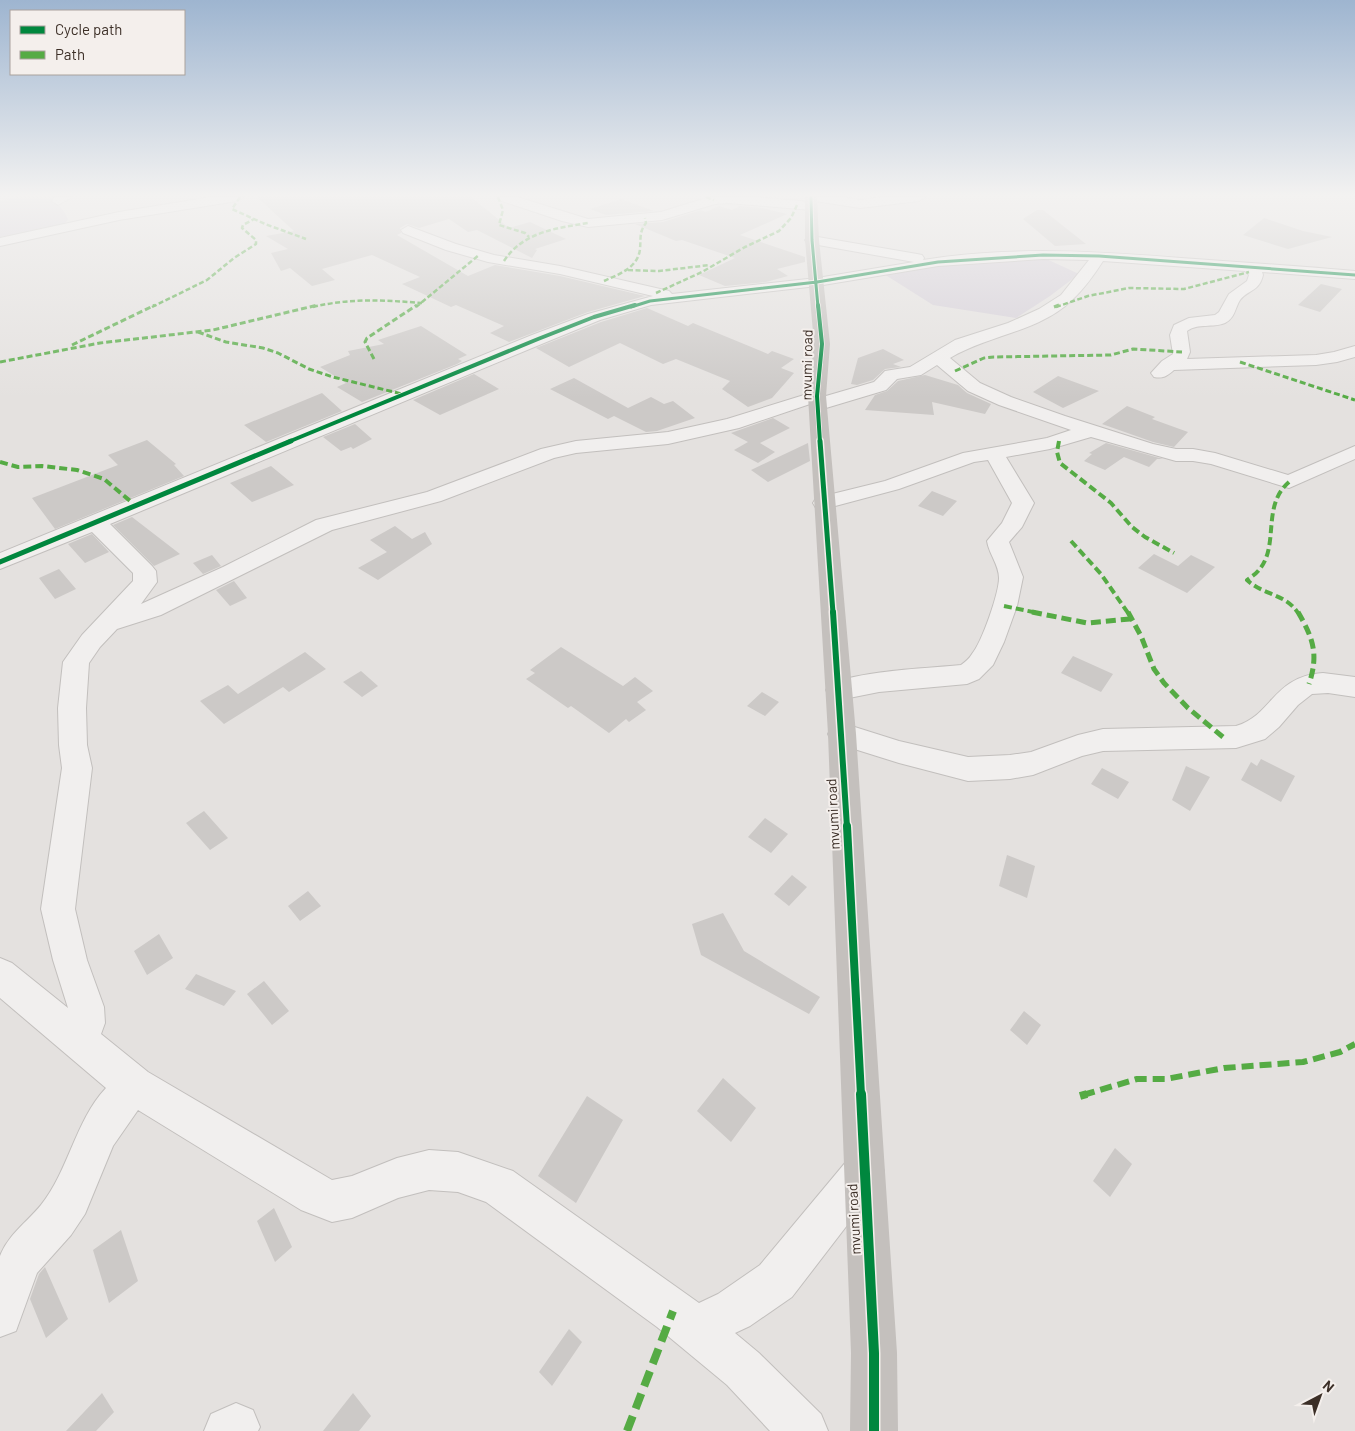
<svg xmlns="http://www.w3.org/2000/svg" width="1355" height="1431" font-family="Barlow,sans-serif">
	<style>
		.green { fill: #d4ced7 }
		.building { fill: #ccc9c7 }
		.lines { fill: none; stroke-linecap: round; stroke-linejoin: round }
		.street-casing { stroke: #c2bfbd; stroke-width: 2 }
		.street { fill: #f1efee; fill-rule: evenodd }
		.secondary { fill: #c4c0bd; fill-rule: evenodd }
		.quiet-far5 { stroke: #55ab44; stroke-width: 2.5; stroke-dasharray: 5 2.5; stroke-linecap: butt }
		.quiet-far4 { stroke: #55ab44; stroke-width: 3; stroke-dasharray: 6 3; stroke-linecap: butt }
		.quiet-far3 { stroke: #55ab44; stroke-width: 4; stroke-dasharray: 8 4; stroke-linecap: butt }
		.quiet-far2 { stroke: #55ab44; stroke-width: 5; stroke-dasharray: 10 5; stroke-linecap: butt }
		.quiet-far1 { stroke: #55ab44; stroke-width: 6; stroke-dasharray: 12 6; stroke-linecap: butt }
		.quiet { stroke: #55ab44; stroke-width: 8; stroke-dasharray: 16 8; stroke-linecap: butt }
		.cycleway-far5-casing { stroke: #f4efec; stroke-width: 5 }
		.cycleway-far4-casing { stroke: #f4efec; stroke-width: 5.5 }
		.cycleway-far3-casing { stroke: #f4efec; stroke-width: 8 }
		.cycleway-far2-casing { stroke: #f4efec; stroke-width: 9 }
		.cycleway-far1-casing { stroke: #f4efec; stroke-width: 11 }
		.cycleway-casing { stroke: #f4efec; stroke-width: 13 }
		.cycleway-far5 { stroke: #00873e; stroke-width: 3 }
		.cycleway-far4 { stroke: #00873e; stroke-width: 4 }
		.cycleway-far3 { stroke: #00873e; stroke-width: 5 }
		.cycleway-far2 { stroke: #00873e; stroke-width: 6 }
		.cycleway-far1 { stroke: #00873e; stroke-width: 8 }
		.cycleway { stroke: #00873e; stroke-width: 10 }
		.labels { text-anchor: middle; stroke-width: 4; stroke-linejoin: round; paint-order: stroke }
		.street-label { font-size: 14px; fill: #3c2f27; stroke: #f4efec }
	</style>
	<rect width="100%" height="100%" fill="#e4e1df"/>
	<path class="green" d="M18 197H52L63 210 68 219 64 225 0 237V201Z
		M1042 257 1079 274 1050 296 1016 318 933 305 884 274 939 263Z"/>
	<path class="building" d="M257 197H471L509 228 530 222 566 239 535 249 537 250 532 258 477 230 468 232 449 219 419 228 407 224 400 228 401 233 397 235 468 276 495 265 560 276 645 296 588 312 509 342 490 333 504 326 456 305 451 307 402 284 420 277 372 255 322 269 335 280 312 286 290 268 281 271 271 253 288 249 266 236 294 231Z
		M621 199 654 211 606 215 590 209Z
		M719 206 732 210 740 206 762 208 787 214 740 235 805 257V262L777 269 788 276 766 282 725 286 699 275 735 258 682 240 676 241 635 224 663 222 701 210 706 212Z
		M1037 210H1043L1086 244 1055 246 1023 219Z
		M1264 218 1303 231 1332 237 1288 249 1243 235Z
		M1321 284 1342 289 1320 312 1298 305Z
		M647 308 688 326 693 323 768 354 772 351 794 359 781 368 794 373 772 398 748 407 722 389 730 381 676 359 663 364 620 343 569 367 536 348 601 322Z
		M421 326 467 355 458 359 462 361 457 364 362 402 337 387 346 383 320 367 350 355 348 351 384 344 378 340Z
		M883 349 904 360 893 364 901 367 885 369 873 380 857 385 851 384 858 358Z
		M474 374 499 389 440 415 413 400Z
		M925 375 958 385 967 393 991 404 985 414 932 402 934 415 865 410 875 395 887 391 898 381Z
		M1058 376 1099 391 1063 408 1033 392Z
		M574 378 628 408 651 397 664 404 673 401 695 418 657 431 646 432 614 416 608 419 550 389Z
		M322 393 342 411 266 442 244 425Z
		M1127 406 1155 417 1152 419 1188 432 1174 447 1153 442 1102 424Z
		M773 418 790 428 760 443 775 452 758 463 734 450 748 442 731 433Z
		M355 424 372 439 353 449 351 447 341 451 323 437Z
		M147 440 176 464 174 465 184 476 55 529 32 498 118 465 108 455Z
		M808 443 810 461 768 482 751 470Z
		M1106 443 1163 459H1157L1149 467 1124 457 1105 470 1084 461 1092 454 1089 453Z
		M271 466 294 485 252 502 230 483Z
		M932 491 957 501 943 516 918 506Z
		M132 517 180 554 154 566 113 525Z
		M395 526 412 539 425 532 432 544 378 580 358 568 387 552 370 540Z
		M92 534 109 552 85 563 68 544Z
		M1154 554 1178 566 1191 555 1215 567 1187 593 1138 568Z
		M212 555 221 566 203 574 193 563Z
		M59 569 76 589 55 599 39 578Z
		M234 581 247 598 230 606 216 590Z
		M561 647 623 686 635 677 653 691 637 702 646 710 629 722 626 719 609 733 571 706 568 708 526 679 535 673 530 670Z
		M305 652 326 669 289 692 283 687 224 724 200 701 228 685 238 694Z
		M1073 656 1113 674 1101 692 1061 673Z
		M361 671 378 686 362 697 343 682Z
		M762 692 779 702 765 716 747 706Z
		M1261 759 1295 776 1281 802 1241 780 1251 762 1257 766Z
		M1186 766 1210 777 1190 811 1172 800Z
		M1102 768 1129 782 1118 799 1091 784Z
		M204 811 228 838 210 850 186 823Z
		M765 818 788 834 771 853 748 837Z
		M1007 855 1035 866 1027 898 999 886Z
		M792 875 807 887 789 906 774 894Z
		M308 891 321 906 300 921 288 906Z
		M723 913 744 951 820 997 809 1014 701 955 692 924Z
		M159 934 173 958 147 975 134 951Z
		M196 974 236 991 224 1006 185 989Z
		M264 981 289 1011 272 1025 247 994Z
		M1024 1011 1041 1025 1027 1045 1010 1030Z
		M723 1078 756 1108 731 1142 697 1111Z
		M587 1096 623 1120 576 1203 538 1176Z
		M1115 1148 1132 1164 1110 1197 1093 1181Z
		M274 1208 292 1247 275 1262 257 1221Z
		M121 1230 138 1281 109 1303 93 1250Z
		M45 1267 68 1319 46 1338 30 1299 39 1274Z
		M569 1329 582 1342 552 1386 539 1372Z
		M102 1393 114 1412 96 1431H66Z
		M353 1393 371 1416 359 1431H323Z"/>
	<g class="lines">
		<defs>
			<path id="street" d="M55 197H72L58 205 52 201Z
				M211 197H243L237 201 119 220 0 246V238L119 212Z
				M497 197H517L588 219 661 212 709 197H755L811 202 817 206 811 210 728 203 715 204 662 220 588 227 562 221 499 200Z
				M809 197H842L860 200 883 197H925L919 201 860 208 815 201Z
				M408 226 456 244 494 255 560 266 669 291 672 294 817 278 914 262 807 243 805 240 812 236 917 254 922 255 924 258 923 260C1008 246 1095 251 1181 258 1239 262 1297 266 1355 271V279L1262 272 1263 275C1259 292 1249 289 1240 300 1235 308 1235 318 1225 323 1213 328 1198 323 1187 331L1190 352 1187 359 1316 355 1334 352 1355 346V357L1337 362 1316 365 1174 370C1167 376 1163 379 1154 377L1151 373 1162 361 1173 354 1170 335 1174 325 1189 318 1215 315 1219 312 1229 294 1247 281 1249 275 1245 271 1103 261C1094 275 1084 289 1072 300 1039 332 988 335 950 358L980 383 1011 397 1065 416 1153 444 1176 449H1193L1215 453 1288 475 1355 446V459L1289 488 1211 464 1193 461H1176L1091 437 1050 449 1006 457 1034 503 1022 527 1009 542 1023 577 1017 606 1004 642 993 665 979 679 967 684 879 692 839 700 830 697 826 690 830 683C872 670 917 669 961 665 965 662 969 659 972 654 982 642 999 593 999 578 999 565 989 554 987 541L1002 523 1012 503 988 460 974 462 899 489 824 509 816 508 813 503 816 498 885 481 963 453 1047 438 1071 430 999 405 968 391 937 365 921 375 897 379 886 390 826 408 819 410 812 408 810 404 739 428 668 444 576 453 554 458 441 501 332 530 161 615 117 629 100 647 89 663 86 708 87 745 92 768 75 909 87 960 104 1007 105 1023 101 1034 148 1072 332 1180 352 1176 397 1158 429 1150 458 1152 513 1171 699 1303 718 1294 760 1265 850 1157 864 1151 878 1157 884 1171 878 1185 792 1297 750 1326 735 1333 759 1353 821 1414 828 1431H770L727 1385 657 1327 486 1202 458 1192 429 1190 398 1198 352 1218 332 1222 301 1210 138 1110 113 1146 85 1214 71 1235 37 1273 16 1331 0 1337V1256C8 1235 27 1222 41 1205 69 1170 75 1121 106 1088L0 998V958L12 963 68 1008 53 960 41 909 62 768 59 745 58 708 63 662 82 635 133 581V573L92 532 0 569V553L532 335 588 314 653 296 560 274 488 262 446 250 403 233 401 230ZM1043 259 1089 260 1061 295 1039 309 1008 323 955 340 910 367 885 371 874 382 826 396 823 392 817 391 727 419 668 432 576 441 541 449 427 492 316 520 223 567 141 604 157 582 156 571 152 566 110 524 544 343 600 320 651 305 817 286 938 266Z
				M1323 673 1355 677V697L1328 693 1312 694 1298 705 1279 727 1265 739 1236 748 1103 751 1082 756 1033 775 1010 779 968 781 899 763 832 742 828 734 832 726 842 723 899 741 968 757 1010 755 1031 752 1078 735 1103 729 1236 726C1272 716 1273 676 1323 673Z
				M236 1403 253 1410 260 1427 258 1431H204L211 1414Z"/>
		</defs>
		<use href="#street" class="street-casing"/>
		<use href="#street" class="street"/>
		<path class="secondary" d="M805 197H817L819 240 830 344 826 396 856 734 897 1353 898 1431H850L851 1353 828 734 808 396 814 344 805 240Z"/>
		<path class="quiet-far5" d="M240 197 232 209 265 224 306 239
			M498 197 503 210 499 225 525 233 529 237
			M706 197 714 200
			M504 261C523 232 556 228 588 223
			M628 270 659 271 710 265
			M604 281C619 274 638 268 640 249 641 238 639 232 646 223L645 218
			M656 293 702 272 745 247 779 231 791 218 797 205
			M152 307 207 280 234 258 256 244V240L242 228 243 225 254 219
			M313 307C349 298 385 300 422 303
			M416 307 479 255
			M1056 307 1088 296 1129 288 1184 289 1249 272"/>
		<path class="quiet-far4" d="M1054 307 1059 305
			M198 332 226 342 263 348 278 353 309 369 333 377 402 394
			M72 345 155 305
			M374 359 365 342 367 338 417 305
			M0 362 100 343 213 330 318 305
			M1240 362 1355 400
			M955 371 984 358 994 357 1111 355 1133 349 1182 352"/>
		<path class="quiet-far3" d="M1059 441 1057 452 1060 463 1111 503 1132 527 1145 537 1174 553
			M0 462 18 467 42 466 77 470 104 479 135 505
			M1289 482C1261 506 1280 545 1259 570 1256 574 1251 577 1247 580 1263 595 1286 594 1298 613
			M1071 541 1101 574 1128 613
			M1004 606 1038 613"/>
		<path class="quiet-far2" d="M1032 612 1087 623 1130 619
			M1128 612 1141 636 1154 669 1164 683 1188 708 1223 737
			M1298 612C1313 638 1319 654 1309 684"/>
		<path class="quiet-far1" d="M1083 1095 1137 1079H1166L1224 1068 1303 1062 1340 1052 1355 1044"/>
		<path class="quiet" d="M1080 1096 1087 1094
			M627 1431 673 1311"/>
		<defs>
			<path id="cycleway-far5" d="M811 197 812 240 818 307
				M631 307 650 301 817 282 938 262 1043 255 1099 256 1355 275"/>
			<path id="cycleway-far4" d="M818 305 822 344 817 396 820 442
				M288 442 538 339 594 317 635 305"/>
			<path id="cycleway-far3" d="M820 441 833 613
				M0 562 291 441"/>
			<path id="cycleway-far2" d="M833 612 847 827"/>
			<path id="cycleway-far1" d="M847 826 861 1095"/>
			<path id="cycleway" d="M861 1094 874 1353V1431"/>
		</defs>
		<use href="#cycleway-far5" class="cycleway-far5-casing"/>
		<use href="#cycleway-far4" class="cycleway-far4-casing"/>
		<use href="#cycleway-far3" class="cycleway-far3-casing"/>
		<use href="#cycleway-far2" class="cycleway-far2-casing"/>
		<use href="#cycleway-far1" class="cycleway-far1-casing"/>
		<use href="#cycleway" class="cycleway-casing"/>
		<use href="#cycleway-far5" class="cycleway-far5"/>
		<use href="#cycleway-far4" class="cycleway-far4"/>
		<use href="#cycleway-far3" class="cycleway-far3"/>
		<use href="#cycleway-far2" class="cycleway-far2"/>
		<use href="#cycleway-far1" class="cycleway-far1"/>
		<use href="#cycleway" class="cycleway"/>
	</g>
	<linearGradient id="sky" x2="0" y2="1"><stop stop-color="#9eb5d0"/><stop offset="0.49" stop-color="#f3f2f1"/><stop offset="1" stop-color="#f3f2f1" stop-opacity="0"/></linearGradient>
	<rect width="1355" height="398" fill="url(#sky)"/>
	<g class="labels">
		<g class="street-label">
			<text transform="translate(807 365) rotate(-89)" y="5">mvumi road</text>
			<text transform="translate(833 814) rotate(-93)" y="5">mvumi road</text>
			<text transform="translate(854 1219) rotate(-93)" y="5">mvumi road</text>
		</g>
	</g>
	<rect x="10" y="10" width="175" height="65" fill="#f4efec" stroke="#aaa29d"/>
	<rect x="20" y="26" width="25" height="8" fill="#00873e" stroke="#aaa29d"/>
	<text x="55" y="35" font-size="15" fill="#3c2f27">Cycle path</text>
	<rect x="20" y="51" width="25" height="8" fill="#55ab44" stroke="#aaa29d"/>
	<text x="55" y="60" font-size="15" fill="#3c2f27">Path</text>
	<g transform="translate(1320 1396) rotate(41)" stroke="#f4efec" stroke-width="4" paint-order="stroke">
	<path d="M0-4L9 19L0 12L-9 19Z" fill="#3c2f27"/>
	<text y="-8" font-size="14" font-weight="bold" text-anchor="middle" fill="#3c2f27">N</text>
	</g>
</svg>
